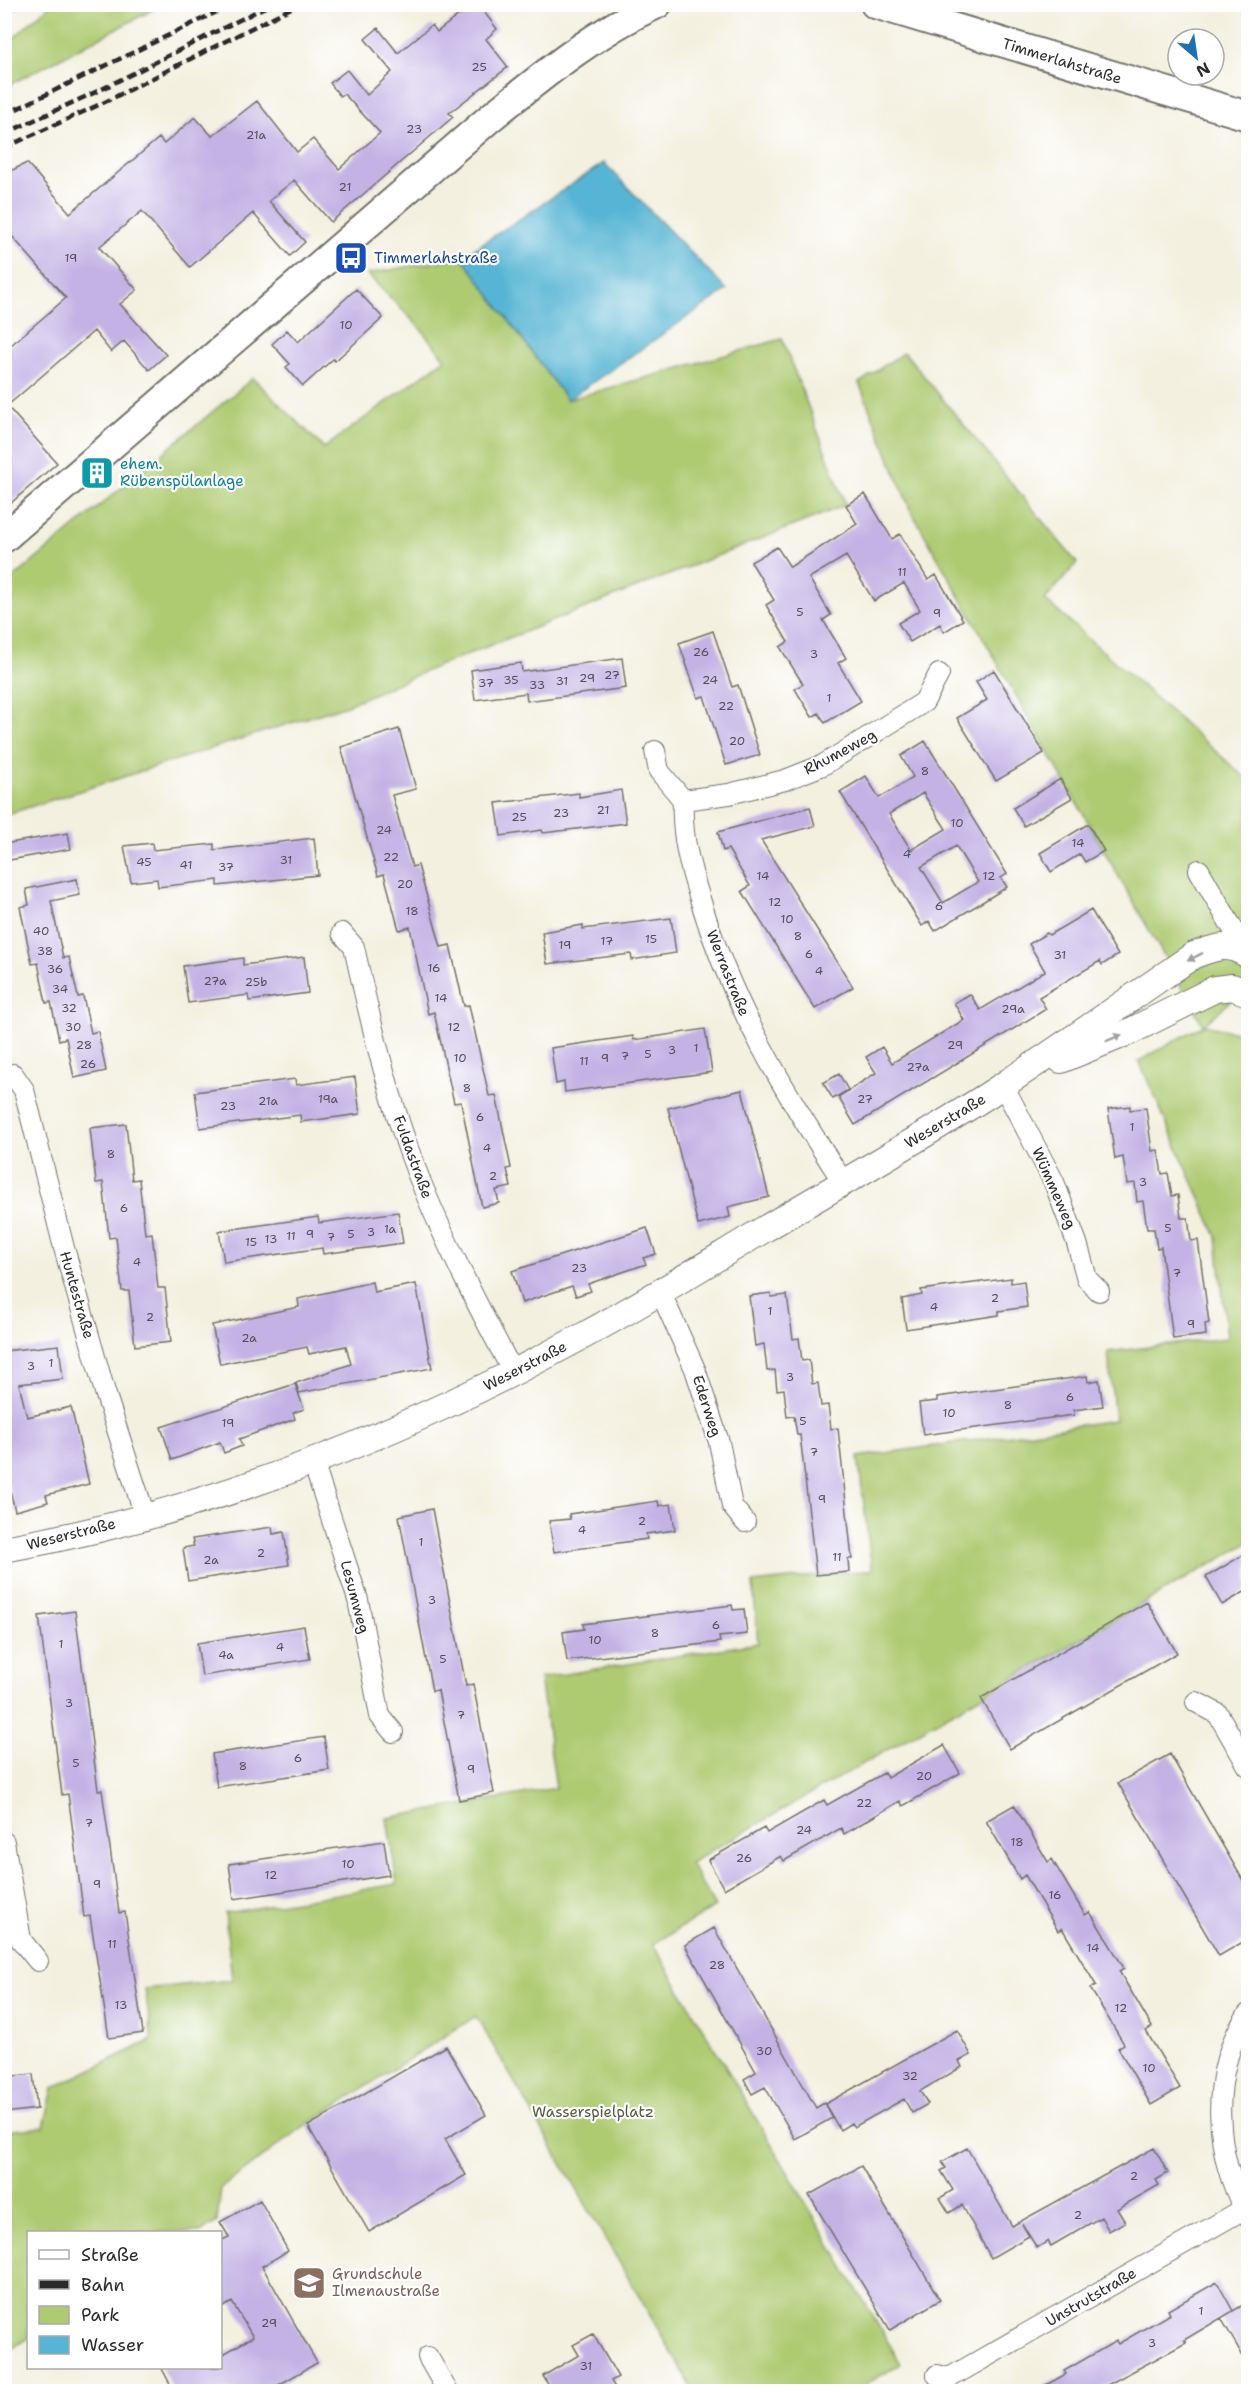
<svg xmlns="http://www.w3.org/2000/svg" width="1253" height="2396" font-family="'Shantell Sans',sans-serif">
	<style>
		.green { fill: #aecb72; stroke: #6c7b4e; stroke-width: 1.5 }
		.water { fill: #56b5d4; stroke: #407080; stroke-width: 1.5 }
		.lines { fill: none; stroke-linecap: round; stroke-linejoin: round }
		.stream { stroke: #56b5d4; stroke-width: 6 }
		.building { fill: #c3b3e5; fill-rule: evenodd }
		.minor-casing { stroke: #71706a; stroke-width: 22 }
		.tertiary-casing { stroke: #71706a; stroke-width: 28 }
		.secondary-casing { stroke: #71706a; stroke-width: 32 }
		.minor { stroke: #fff; stroke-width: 20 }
		.tertiary { stroke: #fff; stroke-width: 26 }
		.secondary { stroke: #fff; stroke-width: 28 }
		.rail { stroke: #2b2b2b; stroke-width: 4.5; stroke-dasharray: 9 4.5; stroke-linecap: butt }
		.oneway { fill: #a0a0a0 }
		.labels { text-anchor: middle; stroke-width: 4.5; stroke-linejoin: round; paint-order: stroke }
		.number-label { font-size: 12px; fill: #514d5a }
		.street-label { font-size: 15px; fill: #2b2b2b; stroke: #fff }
		.transit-label { font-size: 15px; fill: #164399; stroke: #fff; text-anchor: start }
		.culture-label { font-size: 15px; fill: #0d838f; stroke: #fff; text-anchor: start }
		.park-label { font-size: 15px; fill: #525b40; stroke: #fff }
		.education-label { font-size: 15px; fill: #785e54; stroke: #fff; text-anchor: start }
	</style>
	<rect width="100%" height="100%" fill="#fff"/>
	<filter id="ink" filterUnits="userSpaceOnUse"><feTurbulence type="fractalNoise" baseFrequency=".0167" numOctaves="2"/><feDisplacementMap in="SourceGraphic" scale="12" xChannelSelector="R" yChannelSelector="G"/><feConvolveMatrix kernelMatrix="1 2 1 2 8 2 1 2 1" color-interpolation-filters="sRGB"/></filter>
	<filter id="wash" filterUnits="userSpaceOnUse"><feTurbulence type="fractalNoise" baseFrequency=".008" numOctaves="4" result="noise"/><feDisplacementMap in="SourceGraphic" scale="24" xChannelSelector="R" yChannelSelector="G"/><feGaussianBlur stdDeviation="1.35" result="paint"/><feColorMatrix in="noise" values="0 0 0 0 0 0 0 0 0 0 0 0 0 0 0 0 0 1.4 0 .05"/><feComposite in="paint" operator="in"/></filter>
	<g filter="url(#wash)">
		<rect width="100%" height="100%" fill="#f3f0df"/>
		<path class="green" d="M50 5V4L162 5 5 87V45Z
			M462 257 567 400 782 339 846 505 433 668 347 705 5 815V585L253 378 324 448 445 359 420 328 367 274Z
			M904 352 1077 563 1045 600 1248 780V985L1204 1025 1245 1034 1248 1039V1543L690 1863 715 1907 653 1944 901 2364 854 2391H694L476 2016 303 2127 221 2188 217 2222 200 2232H28V2338L5 2353V2131L44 2127 53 2088 152 2040 145 1989 232 1980 225 1913 397 1884 387 1818 556 1788 540 1678 758 1643 753 1583 872 1570 858 1457 1115 1420 1108 1352 1227 1338 1217 1237 1139 1061 1203 1025 910 509 859 383Z"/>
		<path class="water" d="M604 163 727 290 567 400 462 257Z"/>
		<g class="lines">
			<path class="stream" d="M4 15 17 4"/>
		</g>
		<g id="blocks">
			<path class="building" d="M473 4H478L497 29 486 39 508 67 449 113 453 117 331 222 294 180 269 201 305 242 290 256 253 213 190 267 142 211 99 247 137 290 120 304 166 355 149 370 124 341 111 352 94 331 7 406 57 463 4 509V351L66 298 4 227V174L27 163 70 213 159 138 164 144 195 117 212 136 257 101 297 152 313 139 339 169 380 133 344 94 340 96 330 83 347 70 367 95 392 72 365 39 378 28 398 53 432 25 437 32Z
				M356 289 383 318 335 361 333 359 303 386 286 367 290 364 272 344 287 330 298 342Z
				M865 494 892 539 900 534 928 580 936 575 963 620 944 632 940 624 910 642 898 623 920 610 904 583 874 601 846 556 809 578 831 615 823 620 846 658 838 663 861 701 825 723 819 713 812 717 795 689 803 684 780 647 788 642 766 605 774 600 751 562 777 547 790 567 857 524 846 505Z
				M713 631 732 687 738 685 760 755 726 765 704 696 698 698 679 643Z
				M622 658 626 688 527 701 526 693 475 700 471 670 521 663 522 672Z
				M994 670 1044 753 996 781 957 718 987 700 976 682Z
				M399 729 416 789 392 795 412 867 418 865 441 947 450 945 464 1006 469 1005 489 1096 496 1095 511 1168 507 1169 511 1187 496 1190 499 1203 482 1207 461 1102 454 1103 434 1012 428 1014 410 927 399 930 384 874 378 876 341 747Z
				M925 741 1007 874 1001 878 1007 887 935 931 929 921 922 926 840 792 866 776 879 798 896 788 913 777 901 756ZM923 793 946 829 911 850 889 814ZM956 846 978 882 943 903 921 867Z
				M1060 779 1072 798 1024 826 1013 808Z
				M621 790 626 823 543 833 542 830 501 836 496 803 579 793V797Z
				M810 807 815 826 761 840 853 987 815 1009 742 891 750 886 728 849 723 851 718 832Z
				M1088 824 1104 851 1085 862 1080 854 1051 872 1040 853Z
				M68 833 71 849 4 861V844Z
				M314 838 318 875 218 886V880L158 887 157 879 131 882 124 846 152 843 153 850 214 844V850Z
				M77 879 80 895 51 901 63 958 69 957 78 997 83 996 91 1033 98 1031 106 1071 74 1078 66 1038 59 1040 51 1002 46 1003 38 963 32 964 20 907 29 905 26 889Z
				M1091 910 1118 955 1102 965 1100 961 1039 997 1046 1009 855 1125 838 1097 876 1073 866 1057 882 1047 892 1063 964 1020 954 1003 970 994 980 1010 1045 971 1029 944 1047 933 1049 935Z
				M671 918 676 953 632 960 631 954 547 964 542 932 583 925V929Z
				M304 957 308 993 249 1001 248 995 188 1003 183 966 243 958V965Z
				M705 1029 712 1072 565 1092 564 1082 556 1084 551 1048 633 1036 634 1040Z
				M839 1074 848 1090 833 1099 823 1083Z
				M355 1077 360 1114 301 1122 300 1115 200 1128 195 1092 295 1079 296 1085Z
				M742 1090 769 1197 728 1207 730 1217 698 1225 668 1108Z
				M1130 1106V1110L1146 1108 1152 1151 1158 1150 1162 1174 1168 1173 1172 1196 1178 1195 1181 1218H1188L1191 1241 1198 1240 1209 1323 1205 1324 1206 1335 1173 1339 1161 1247 1157 1248 1154 1229H1147L1143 1201 1137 1202 1135 1183 1127 1184 1123 1157 1115 1159 1108 1109Z
				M126 1124 132 1180 139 1179 145 1234 152 1233 158 1288H165L171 1342 135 1346 129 1291H122L116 1237 109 1238 103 1182 96 1183 90 1128Z
				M398 1212 403 1243 323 1254 322 1248 224 1262 219 1231 318 1217 319 1223Z
				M647 1228 656 1254 643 1258 646 1264 588 1284 591 1291 576 1296 572 1286 522 1303 512 1271Z
				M1011 1278V1283L1024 1281 1027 1307 999 1311V1315L906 1329 902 1299 922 1295 921 1290Z
				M372 1282 374 1292 416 1284 432 1368 299 1393 296 1383 351 1364 346 1346 309 1354 307 1347 220 1364 212 1325 299 1307 298 1299Z
				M771 1293V1297L787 1295 793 1339 799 1338 802 1361 809 1360 812 1384 818 1383 821 1406 828 1405 831 1429 838 1428 852 1559H848L849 1572 816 1575 800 1435H797L794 1416 787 1417 784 1389 777 1390 775 1370 767 1371 764 1344 755 1346 749 1296Z
				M59 1345 63 1379 19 1384 27 1417 71 1407 89 1484 46 1495 48 1502 15 1511 4 1466V1351Z
				M1087 1376 1088 1382 1099 1380 1103 1406 1074 1410V1415L923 1435 919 1403 937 1401V1397Z
				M295 1384 304 1409 293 1413 295 1419 239 1439 242 1446 224 1453 220 1442 172 1460 161 1427Z
				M658 1501 659 1506 671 1504 675 1530 646 1534 647 1539 554 1552 549 1521 570 1519 569 1514Z
				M432 1509 466 1686 473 1684 494 1793 459 1800 438 1690 432 1691 399 1516Z
				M272 1527 273 1534 284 1532 289 1565 188 1581 183 1548 194 1546 192 1539Z
				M1248 1552V1590L1222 1605 1206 1577Z
				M1147 1602 1177 1653 1010 1749 981 1698Z
				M732 1605 733 1610 744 1609 747 1634 719 1637 720 1642 567 1661 563 1632 584 1629 583 1624Z
				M75 1611 98 1790H102L119 1913 125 1912 143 2033 109 2038 90 1916 84 1917 68 1794 62 1795 39 1616Z
				M304 1626 310 1659 202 1676 197 1643Z
				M324 1737 329 1770 217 1787 212 1754Z
				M944 1745 960 1773 903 1806 900 1801 844 1834 841 1828 784 1861 781 1856 724 1889 708 1860 764 1828 767 1833 824 1800 827 1805 884 1773 887 1778Z
				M1170 1754 1248 1889V1939L1219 1956 1118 1783Z
				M1014 1805 1048 1862 1052 1859 1085 1915 1090 1912 1124 1968 1119 1971 1152 2027 1146 2031 1180 2088 1151 2105 1118 2048 1124 2044 1090 1988 1096 1985 1062 1928 1058 1931 1025 1875 1020 1879 986 1821Z
				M384 1841 389 1875 234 1899 229 1864Z
				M714 1928 816 2108 824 2103 832 2118 795 2139 765 2087 752 2094 744 2079 756 2072 685 1945Z
				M957 2030 971 2055 959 2061 962 2067 920 2091 928 2104 912 2113 904 2099 854 2127 851 2123 840 2130 825 2104Z
				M446 2046 486 2115 445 2139 466 2175 369 2232 308 2126Z
				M33 2074 37 2109 4 2113V2077Z
				M967 2148 1012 2226 1154 2148 1168 2173 1156 2180 1159 2185 1117 2209 1125 2222 1109 2231 1101 2217 1051 2246 1048 2241 1037 2248 1022 2224 1029 2236 991 2258 962 2205 949 2213 940 2198 953 2190 941 2171 946 2168 942 2162Z
				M861 2166 940 2300 890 2330 809 2195Z
				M260 2200 288 2251 262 2266 317 2363 268 2391H174L161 2367H220V2356L253 2337 232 2302 220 2309V2241L229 2237 220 2222Z
				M1217 2282 1233 2311 1184 2340 1186 2343 1096 2391H1035L1066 2374 1064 2371 1116 2341 1118 2344 1170 2314 1168 2310Z
				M1248 2302V2365L1221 2318Z
				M593 2334 618 2377 611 2381 617 2391H552L543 2376 579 2355 573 2345Z"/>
		</g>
	</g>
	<g filter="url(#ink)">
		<use href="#blocks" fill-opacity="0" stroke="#71706a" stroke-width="1.5"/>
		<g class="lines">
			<defs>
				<path id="minor" d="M655 751 659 771 683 800C681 836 690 868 701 902 732 1005 785 1093 843 1182
					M683 800 729 794 785 780 823 765 924 702 939 674
					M1199 870 1248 955
					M342 933 354 947C371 1024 389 1101 418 1175 445 1243 478 1307 513 1372
					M13 1074 24 1090 64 1248 105 1392 145 1516
					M1003 1085 1054 1182 1077 1243 1087 1279 1099 1291
					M660 1291 695 1369 719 1442 732 1506 745 1522
					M313 1462 358 1600 380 1716 393 1732
					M1196 1702 1218 1714 1248 1766
					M4 1842 21 1940 38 1961
					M1248 2014C1208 2073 1214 2156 1248 2216
					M428 2357 448 2392
					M937 2375 949 2378 1244 2209"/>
				<path id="tertiary" d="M1061 1060 1129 1032 1215 989 1232 987 1248 993
					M4 1549C207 1513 403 1434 583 1336 644 1303 703 1266 763 1230 843 1182 926 1136 1005 1084 1069 1042 1131 998 1194 955 1217 947 1227 942 1248 955"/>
				<path id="secondary" d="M875 4 1248 116
					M4 538 490 118C542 76 595 32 657 4"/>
			</defs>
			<use href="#minor" class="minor-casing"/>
			<use href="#tertiary" class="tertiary-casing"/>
			<use href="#secondary" class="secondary-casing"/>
			<use href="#minor" class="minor"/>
			<use href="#tertiary" class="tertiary"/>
			<use href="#secondary" class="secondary"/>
			<path class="rail" d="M4 115 233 4
				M4 134 100 90 271 4
				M4 148 105 102 299 4"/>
		</g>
		<defs><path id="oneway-solid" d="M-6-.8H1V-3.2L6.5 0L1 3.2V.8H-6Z" transform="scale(1.5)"/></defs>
		<g class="oneway">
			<use href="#oneway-solid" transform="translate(1195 957) rotate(153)"/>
			<use href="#oneway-solid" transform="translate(1114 1038) rotate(-22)"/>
		</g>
	</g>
	<defs>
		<symbol id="bus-square" viewBox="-11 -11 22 22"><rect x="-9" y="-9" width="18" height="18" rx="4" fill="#1a4fb4" stroke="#fff"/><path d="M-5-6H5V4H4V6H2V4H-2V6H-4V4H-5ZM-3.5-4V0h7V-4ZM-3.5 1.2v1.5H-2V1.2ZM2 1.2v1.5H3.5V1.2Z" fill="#fff"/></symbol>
		<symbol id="building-square" viewBox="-11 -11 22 22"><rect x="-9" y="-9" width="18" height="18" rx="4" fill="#0f9aa8" stroke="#fff"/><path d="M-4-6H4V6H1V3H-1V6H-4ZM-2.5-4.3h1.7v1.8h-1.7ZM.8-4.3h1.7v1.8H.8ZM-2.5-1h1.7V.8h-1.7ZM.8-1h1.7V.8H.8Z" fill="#fff"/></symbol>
		<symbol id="school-square" viewBox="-11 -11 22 22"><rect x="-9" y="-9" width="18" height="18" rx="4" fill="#8d6e63" stroke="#fff"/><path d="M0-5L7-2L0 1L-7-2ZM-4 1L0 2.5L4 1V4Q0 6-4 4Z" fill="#fff"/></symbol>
	</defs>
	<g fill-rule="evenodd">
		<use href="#bus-square" x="332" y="239" width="38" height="38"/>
		<use href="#building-square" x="78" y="454" width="38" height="38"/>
		<use href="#school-square" x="290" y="2264" width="38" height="38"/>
	</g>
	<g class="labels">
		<g class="number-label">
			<text x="479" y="71">25</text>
			<text x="414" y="133">23</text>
			<text x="256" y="139">21a</text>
			<text x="345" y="191">21</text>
			<text x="71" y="262">19</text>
			<text x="346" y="329">10</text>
			<text x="902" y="576">11</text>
			<text x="800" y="616">5</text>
			<text x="937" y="617">9</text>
			<text x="701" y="656">26</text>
			<text x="814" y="658">3</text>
			<text x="612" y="679">27</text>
			<text x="587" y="682">29</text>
			<text x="511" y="684">35</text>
			<text x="710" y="684">24</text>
			<text x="562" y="685">31</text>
			<text x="486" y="687">37</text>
			<text x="537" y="689">33</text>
			<text x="829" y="702">1</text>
			<text x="726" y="710">22</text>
			<text x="737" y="745">20</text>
			<text x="925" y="775">8</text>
			<text x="603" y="814">21</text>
			<text x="561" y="817">23</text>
			<text x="519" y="821">25</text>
			<text x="957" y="827">10</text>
			<text x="384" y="834">24</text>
			<text x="1078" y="847">14</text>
			<text x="907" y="858">4</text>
			<text x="391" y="861">22</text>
			<text x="286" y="864">31</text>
			<text x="144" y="866">45</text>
			<text x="186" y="869">41</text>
			<text x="226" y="871">37</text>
			<text x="763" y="880">14</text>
			<text x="989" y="880">12</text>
			<text x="405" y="888">20</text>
			<text x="775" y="906">12</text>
			<text x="939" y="910">6</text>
			<text x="412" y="915">18</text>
			<text x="787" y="923">10</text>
			<text x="41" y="935">40</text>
			<text x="798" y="940">8</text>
			<text x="651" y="943">15</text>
			<text x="607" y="945">17</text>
			<text x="565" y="949">19</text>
			<text x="45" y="955">38</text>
			<text x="809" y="958">6</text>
			<text x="1060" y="959">31</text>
			<text x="434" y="972">16</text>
			<text x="55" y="973">36</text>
			<text x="819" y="975">4</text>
			<text x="215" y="985">27a</text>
			<text x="256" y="986">25b</text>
			<text x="60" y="993">34</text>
			<text x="441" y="1002">14</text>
			<text x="69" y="1012">32</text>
			<text x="1013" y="1013">29a</text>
			<text x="73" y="1031">30</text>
			<text x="454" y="1031">12</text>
			<text x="84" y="1049">28</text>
			<text x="955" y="1049">29</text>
			<text x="696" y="1052">1</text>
			<text x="672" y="1054">3</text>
			<text x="648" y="1058">5</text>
			<text x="625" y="1060">7</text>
			<text x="460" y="1062">10</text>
			<text x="605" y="1062">9</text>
			<text x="584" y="1065">11</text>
			<text x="88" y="1068">26</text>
			<text x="918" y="1071">27a</text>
			<text x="467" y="1092">8</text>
			<text x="328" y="1103">19a</text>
			<text x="865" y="1103">27</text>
			<text x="268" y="1105">21a</text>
			<text x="228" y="1110">23</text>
			<text x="480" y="1121">6</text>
			<text x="1132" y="1131">1</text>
			<text x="487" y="1152">4</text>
			<text x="111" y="1158">8</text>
			<text x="493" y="1180">2</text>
			<text x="1143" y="1186">3</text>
			<text x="124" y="1212">6</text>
			<text x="1168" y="1232">5</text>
			<text x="390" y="1233">1a</text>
			<text x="371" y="1236">3</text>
			<text x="310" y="1238">9</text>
			<text x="351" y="1238">5</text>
			<text x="291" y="1240">11</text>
			<text x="331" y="1241">7</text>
			<text x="271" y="1243">13</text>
			<text x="251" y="1246">15</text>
			<text x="137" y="1266">4</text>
			<text x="579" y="1272">23</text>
			<text x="1177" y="1277">7</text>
			<text x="995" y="1302">2</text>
			<text x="934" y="1311">4</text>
			<text x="770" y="1315">1</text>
			<text x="150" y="1321">2</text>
			<text x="1191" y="1328">9</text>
			<text x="249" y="1342">2a</text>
			<text x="51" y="1367">1</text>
			<text x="31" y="1370">3</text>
			<text x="790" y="1381">3</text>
			<text x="1070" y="1401">6</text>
			<text x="1008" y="1409">8</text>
			<text x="949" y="1417">10</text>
			<text x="803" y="1425">5</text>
			<text x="228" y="1427">19</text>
			<text x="814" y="1456">7</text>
			<text x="822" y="1503">9</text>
			<text x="642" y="1525">2</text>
			<text x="582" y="1534">4</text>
			<text x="421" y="1546">1</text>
			<text x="261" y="1557">2</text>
			<text x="837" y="1561">11</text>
			<text x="211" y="1564">2a</text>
			<text x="432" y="1604">3</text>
			<text x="716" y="1629">6</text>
			<text x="655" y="1637">8</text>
			<text x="595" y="1644">10</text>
			<text x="61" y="1648">1</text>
			<text x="280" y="1651">4</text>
			<text x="226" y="1659">4a</text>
			<text x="443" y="1663">5</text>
			<text x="69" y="1707">3</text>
			<text x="461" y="1719">7</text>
			<text x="298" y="1762">6</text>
			<text x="76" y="1767">5</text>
			<text x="243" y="1770">8</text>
			<text x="471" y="1773">9</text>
			<text x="924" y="1780">20</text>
			<text x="864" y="1807">22</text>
			<text x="89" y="1827">7</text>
			<text x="804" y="1834">24</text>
			<text x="1017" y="1846">18</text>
			<text x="744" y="1862">26</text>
			<text x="348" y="1868">10</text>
			<text x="271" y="1879">12</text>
			<text x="97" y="1888">9</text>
			<text x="1055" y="1899">16</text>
			<text x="112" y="1948">11</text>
			<text x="1093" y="1952">14</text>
			<text x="717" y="1969">28</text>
			<text x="121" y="2009">13</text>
			<text x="1121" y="2012">12</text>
			<text x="764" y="2055">30</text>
			<text x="1149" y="2072">10</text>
			<text x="910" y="2080">32</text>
			<text x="1134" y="2180">2</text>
			<text x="1078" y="2219">2</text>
			<text x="1201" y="2315">1</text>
			<text x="269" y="2327">29</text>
			<text x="1152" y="2347">3</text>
			<text x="586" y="2370">31</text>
		</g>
		<g class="street-label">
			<text transform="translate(1062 61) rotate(17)" y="5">Timmerlahstraße</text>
			<text transform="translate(840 752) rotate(-28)" y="5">Rhumeweg</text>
			<text transform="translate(728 973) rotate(68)" y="5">Werrastraße</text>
			<text transform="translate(945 1121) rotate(-31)" y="5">Weserstraße</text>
			<text transform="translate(413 1157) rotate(70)" y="5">Fuldastraße</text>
			<text transform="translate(1054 1188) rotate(66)" y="5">Wümmeweg</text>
			<text transform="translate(77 1295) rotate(74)" y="5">Huntestraße</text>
			<text transform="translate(525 1366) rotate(-27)" y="5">Weserstraße</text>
			<text transform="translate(707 1406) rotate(72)" y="5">Ederweg</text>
			<text transform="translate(71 1534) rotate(-14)" y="5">Weserstraße</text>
			<text transform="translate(355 1597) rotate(75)" y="5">Lesumweg</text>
			<text transform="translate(1091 2297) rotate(-30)" y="5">Unstrutstraße</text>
		</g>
		<g class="transit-label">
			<text x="374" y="263">Timmerlahstraße</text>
		</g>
		<g class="culture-label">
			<text x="120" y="469">ehem.<tspan x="120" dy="17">Rübenspülanlage</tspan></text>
		</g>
		<g class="park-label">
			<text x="593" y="2117">Wasserspielplatz</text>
		</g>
		<g class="education-label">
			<text x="332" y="2279">Grundschule<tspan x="332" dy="17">Ilmenaustraße</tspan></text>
		</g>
	</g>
	<rect width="1253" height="2396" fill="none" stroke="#fff" stroke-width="24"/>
	<rect x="27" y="2231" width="195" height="138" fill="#ffffff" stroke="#aaaaaa" stroke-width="1.5"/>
	<rect x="39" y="2250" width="30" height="9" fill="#ffffff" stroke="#aaaaaa" stroke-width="1.5"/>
	<text x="81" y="2261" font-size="18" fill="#2b2b2b">Straße</text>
	<rect x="39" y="2280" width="30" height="9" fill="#2b2b2b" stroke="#aaaaaa" stroke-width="1.5"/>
	<text x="81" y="2291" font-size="18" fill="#2b2b2b">Bahn</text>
	<rect x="39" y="2306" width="30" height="18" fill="#aecb72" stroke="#aaaaaa" stroke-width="1.5"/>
	<text x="81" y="2321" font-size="18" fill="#2b2b2b">Park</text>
	<rect x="39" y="2336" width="30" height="18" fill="#56b5d4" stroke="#aaaaaa" stroke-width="1.5"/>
	<text x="81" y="2351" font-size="18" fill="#2b2b2b">Wasser</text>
	<g transform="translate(1196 57) rotate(151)"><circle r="28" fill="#ffffff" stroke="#aaaaaa" stroke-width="1.5"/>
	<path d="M0-4.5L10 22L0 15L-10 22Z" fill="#1f6fb2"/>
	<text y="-9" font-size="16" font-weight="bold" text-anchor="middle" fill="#2b2b2b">N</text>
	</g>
</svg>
